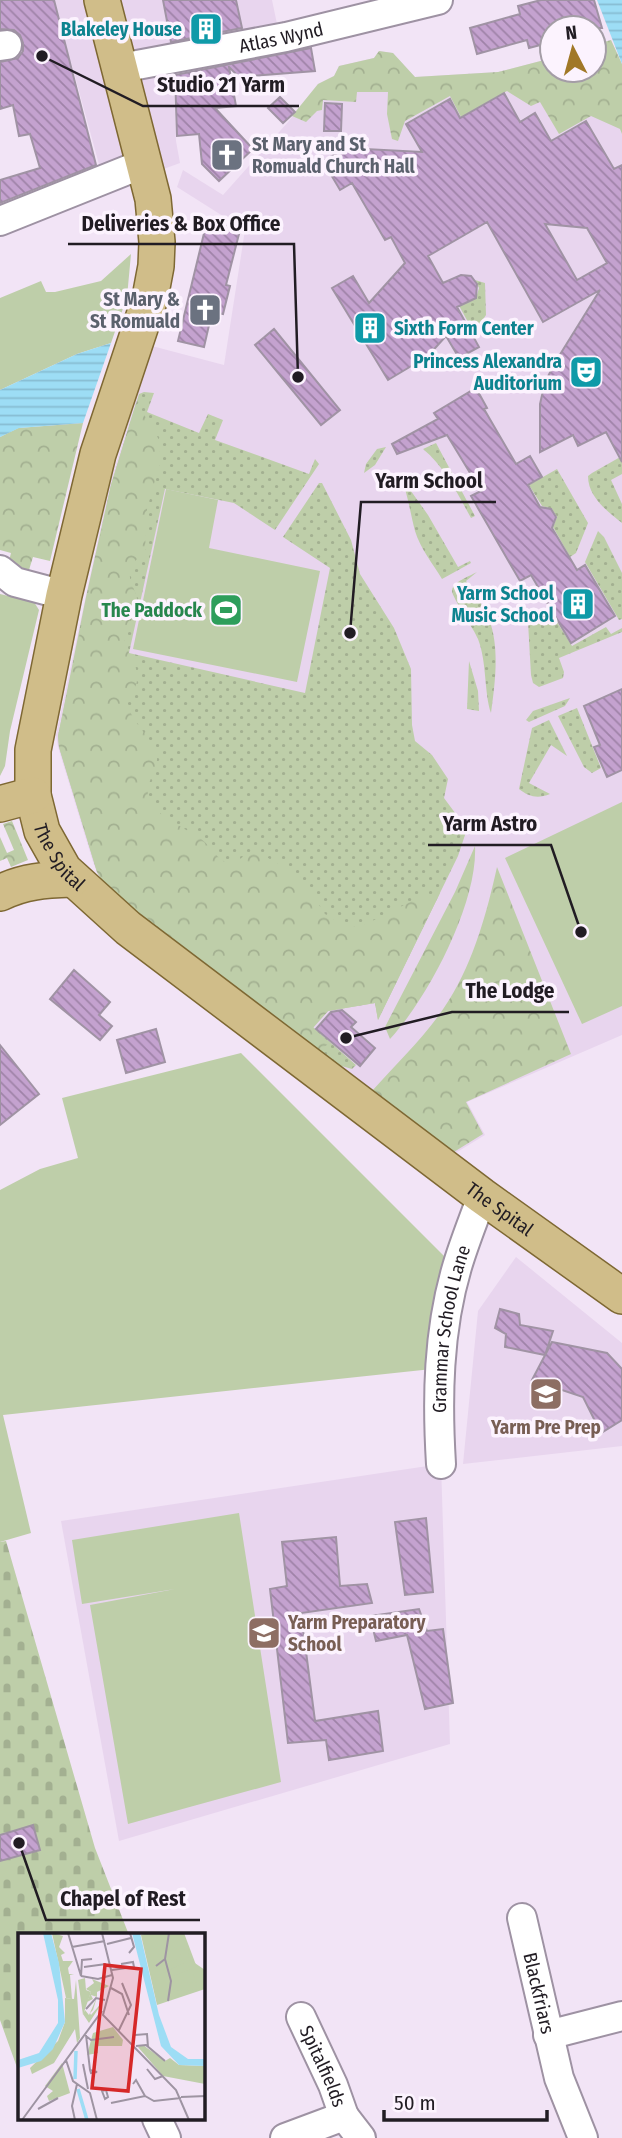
<svg xmlns="http://www.w3.org/2000/svg" width="622" height="2138" font-family="'Fira Sans Condensed',sans-serif">
	<style>
		.built { fill: #e8d5ee }
		.grass { fill: url(#grass-dots) }
		.forest { fill: url(#forest-crowns) }
		.cemetery { fill: url(#cemetery-stones) }
		.garden { fill: #becea9 }
		.water { fill: url(#water-rules) }
		.building { fill: url(#building-back-hatch); stroke: #a093a4; stroke-width: 2; fill-rule: evenodd }
		.lines { fill: none; stroke-linecap: round; stroke-linejoin: round }
		.minor-casing { stroke: #9e92a3; stroke-width: 32 }
		.major-casing { stroke: #7e6833; stroke-width: 38 }
		.minor { stroke: #fff; stroke-width: 28 }
		.major { stroke: #d0bd89; stroke-width: 35 }
		.labels { text-anchor: middle; stroke-width: 7; stroke-linejoin: round; paint-order: stroke }
		.culture-label { font-size: 19px; font-weight: bold; fill: #0d838f; stroke: #fcf3fe; text-anchor: end }
		.street-label { font-size: 19px; fill: #211c23; stroke: #fcf3fe }
		.worship-label { font-size: 19px; font-weight: bold; fill: #5b616d; stroke: #fcf3fe; text-anchor: start }
		.leisure-label { font-size: 19px; font-weight: bold; fill: #27864d; stroke: #fcf3fe; text-anchor: end }
		.education-label { font-size: 19px; font-weight: bold; fill: #785e54; stroke: #fcf3fe }
		.inset-river { fill: none; stroke: #9dddf5; stroke-width: 3.5 }
		.inset-road { fill: none; stroke: #9e94a2; stroke-width: 2 }
		.view { fill: #d62828; fill-opacity: 0.15; stroke: #d62828; stroke-width: 3.5 }
		.inset-edge { fill: none; stroke: #211c23; stroke-width: 3.5 }
		.leader { fill: none; stroke: #211c23; stroke-width: 2.5 }
		.callout-dot { fill: #211c23; stroke: #fcf3fe; stroke-width: 2.5 }
		.callout-label { font-size: 21px; text-anchor: middle; font-weight: bold; fill: #211c23; stroke: #fcf3fe; stroke-width: 7; stroke-linejoin: round; paint-order: stroke }
	</style>
	<defs>
		<pattern id="grass-dots" width="8" height="8" patternUnits="userSpaceOnUse" patternTransform="scale(1.75)"><rect width="8" height="8" fill="#becea9"/><path d="M2 2h.1M6 6h.1" fill="none" stroke="#a3b091" stroke-width="1.8" stroke-linecap="round"/></pattern>
		<pattern id="forest-crowns" width="20" height="18" patternUnits="userSpaceOnUse" patternTransform="scale(1.75)"><rect width="20" height="18" fill="#becea9"/><path d="M2 6a3 3 0 1 1 6 0M12 15a3 3 0 1 1 6 0" fill="none" stroke="#a3b091"/></pattern>
		<pattern id="cemetery-stones" width="16" height="16" patternUnits="userSpaceOnUse" patternTransform="scale(1.75)"><rect width="16" height="16" fill="#becea9"/><path d="M2 7V4a2 2 0 0 1 4 0v3zM10 15v-3a2 2 0 0 1 4 0v3z" fill="#a3b091"/></pattern>
		<pattern id="water-rules" width="6" height="5" patternUnits="userSpaceOnUse" patternTransform="scale(1.75)"><rect width="6" height="5" fill="#9dddf5"/><path d="M0 2.5h6" fill="none" stroke="#87bdd2"/></pattern>
		<pattern id="building-back-hatch" width="6" height="6" patternUnits="userSpaceOnUse" patternTransform="scale(1.75)"><rect width="6" height="6" fill="#c4a2cf"/><path d="M-1 5l2 2M0 0l6 6M5-1l2 2" fill="none" stroke="#9f83a8"/></pattern>
	</defs>
	<rect width="100%" height="100%" fill="#f2e4f6"/>
	<path class="built" d="M0 0H272L281 43 173 62 176 141 180 163 106 190 71 62 44 68 17 105 0 110V46L4 40Z
		M611 40 622 64V1035L467 1102 485 1135 449 1157 103 888 93 862 58 747 56 735 110 484 152 346 224 365 245 230 177 187 183 170 223 195 288 122 318 84 334 76 339 66 374 58 379 51 393 53 415 77 498 72 552 58V70H594V45Z
		M516 1257 622 1343V1446L463 1464 478 1311Z
		M441 1464 450 1744 119 1841 61 1521Z"/>
	<path class="grass" d="M475 280 485 283 486 315 474 333 457 302 467 303 476 298 479 288Z
		M144 392 154 393 147 412 199 433 208 414 223 420 215 440 309 474 315 459 319 464 275 530 234 503 165 489 129 653 305 693 330 568 283 537 319 483H322L351 540 360 574 394 628 411 669 412 725 415 741 432 755 448 779 444 798 467 829 458 856 378 1020 375 1003 328 1011 313 1027 356 1065 352 1069 338 1065 115 896 97 872 59 747 58 736 86 597 111 485 139 394Z
		M436 443 475 516 471 518C457 493 445 467 423 449Z
		M386 447 375 465 364 473 366 464 377 449Z
		M622 456V474L611 480 622 504V523C607 511 588 497 588 476L592 473Z
		M557 469 588 523 576 553 570 557 553 527 557 517 552 509 542 506 529 485Z
		M401 477 428 515 458 567 470 561 471 563 442 579C433 564 420 548 415 531 410 512 408 495 401 477Z
		M598 531 604 537 622 573V619L619 620 585 562Z
		M477 572 466 581C474 593 484 606 489 619 500 648 495 683 491 713 484 693 487 662 478 639 474 629 452 597 452 591 452 582 470 576 477 572Z
		M549 609 572 646 606 627 611 634 622 628V632L559 658 564 672 563 678 539 687 533 683 531 675 528 622Z
		M469 661 478 691 479 711 467 709Z
		M570 698 565 706 529 722 526 720 533 711Z
		M577 708 601 768 592 773 584 767 558 716Z
		M549 720 567 756 551 745 529 783 550 794C538 799 529 797 519 789L532 728Z"/>
	<path class="forest" d="M611 40 622 64V134L620 129 591 116 559 134 540 102 531 106 507 91 461 117 450 96 405 121 398 141 392 139 387 114 388 92H357L356 102 323 100 322 110 317 111 306 122 292 116 318 84 334 76 339 66 374 58 379 51 393 53 415 77 498 72 552 58V70H594V45Z
		M136 403 155 431 160 443 159 467 147 509 145 551C113 579 142 585 138 613 105 640 140 654 137 680 137 688 127 697 128 704 131 723 154 739 157 755 159 770 142 785 150 801 158 817 187 829 201 839 210 845 218 862 230 863 237 864 242 857 247 853H259L299 875 325 914 340 923 353 926 360 927 422 896 440 893 378 1020 375 1003 328 1011 313 1028 330 1043 319 1050 105 886 97 872 59 747 58 736 111 485Z
		M83 423 50 561 33 557 29 570 8 565 11 553 0 550V437L18 428Z
		M12 821 28 860 11 867 7 858 0 861V837L7 853 14 850 3 824Z
		M475 846C478 903 428 998 390 1039L385 1027 455 892Z
		M497 867 571 1054 466 1102 483 1134 449 1155 372 1091C398 1062 429 1033 449 1000 474 960 487 912 497 867Z"/>
	<path class="cemetery" d="M6 1541 95 1848 129 1935H19V2073L0 2020V1542Z"/>
	<path class="garden" d="M131 254 127 297 111 343 77 354 0 390V298L41 281 46 292H55L101 281Z
		M166 489 218 500 209 548 320 571 297 682 133 649Z
		M0 594 34 602 39 610 10 731 5 766 0 776Z
		M622 802V1006L582 1024 505 858Z
		M241 1053 447 1259 432 1369 3 1415 31 1533 0 1542V1190L40 1169 78 1158 62 1098Z
		M239 1513 281 1782 128 1824 90 1605 175 1589 82 1604 72 1540Z"/>
	<path class="water" d="M597 0H622V64Z
		M111 343 83 423 19 428 0 437V390L77 354Z"/>
	<path class="building" d="M0 0H54L96 165 0 203V180L40 168 30 134 19 136 13 105 0 109V62L18 58 23 51V43L20 35 14 30 0 29Z
		M163 0H236L242 28 171 42Z
		M541 0H594L602 28H552V42L529 48 527 40 477 54 470 28 520 14 518 6Z
		M311 48 315 71 252 76 241 79 229 67 236 106 215 108 253 149 219 181 202 164 199 134 177 136 175 75Z
		M504 93 520 122 535 113 551 141 586 121 614 169 622 165V462L606 432 578 446 573 435 540 452V404L545 382 556 361 600 290 543 322 487 222 428 256 443 283 461 275 471 276 477 284 476 298 457 307 479 347 459 358 446 336 428 356 388 380 332 288 353 276 369 303 405 263 391 237 385 240 352 183 340 190 323 161 346 148 422 152 406 124 450 99 460 118ZM545 224 587 228 607 263 577 280Z
		M280 97 295 112 283 123 268 108Z
		M325 103 342 104 341 131H324Z
		M206 225 219 229 220 225 240 230 226 285 230 286 223 314 212 312 204 347 178 341Z
		M274 329 340 410 321 425 255 345Z
		M476 388 487 408 484 409 516 464 530 456 542 477 528 485 540 507 551 509 556 517 552 528 577 570 585 565 615 616 571 643 531 575 520 581 471 496 481 491 447 435 397 454 392 444 438 419 434 413Z
		M622 689V770L607 777 594 747 600 745 584 706Z
		M74 970 110 1002 99 1015 112 1026 100 1040 50 999Z
		M342 1010 356 1022 351 1027 375 1048 360 1066 316 1029 331 1012Z
		M156 1029 165 1062 126 1073 117 1040Z
		M0 1045 39 1094 0 1125Z
		M500 1309 519 1314 520 1325 553 1331 545 1355 505 1347 506 1334 495 1328Z
		M552 1342 607 1353 622 1369V1420L601 1433 583 1397 532 1380Z
		M426 1518 433 1592 405 1595 395 1522Z
		M336 1537 340 1586 367 1584 372 1603 301 1613 315 1721 378 1711 383 1751 329 1760 326 1740 288 1743 270 1589 287 1586 282 1542Z
		M419 1609 427 1631 443 1629 453 1703 425 1709 407 1635 376 1641 370 1616Z
		M33 1825 40 1850 0 1861V1835Z"/>
	<g class="lines">
		<defs>
			<g id="minor">
				<path d="M0 46 7 45"/>
				<path id="s1" d="M121 68 286 37 438 0"/>
				<path d="M0 221 145 163"/>
				<path d="M0 570 15 582 64 595"/>
				<path id="s2" d="M441 1464C437 1399 438 1331 457 1267 464 1243 474 1219 482 1196"/>
				<path id="s3" d="M522 1918 559 2078 583 2138"/>
				<path id="s4" d="M301 2017 333 2085 344 2116"/>
				<path d="M548 2035 622 2016"/>
				<path d="M157 2119 166 2138"/>
				<path d="M285 2138 344 2116 361 2138"/>
			</g>
			<g id="major">
				<path id="s5" d="M102 0 153 199 157 242 156 266 150 298 98 454 64 595 33 750V795L42 831 64 870 128 928 482 1196 622 1296"/>
				<path d="M0 804 33 795"/>
				<path d="M0 893C24 881 45 880 72 879"/>
			</g>
		</defs>
		<use href="#minor" class="minor-casing"/>
		<use href="#major" class="major-casing"/>
		<use href="#minor" class="minor"/>
		<use href="#major" class="major"/>
	</g>
	<defs>
		<symbol id="building-square" viewBox="-11 -11 22 22"><rect x="-9" y="-9" width="18" height="18" rx="4" fill="#0f9aa8" stroke="#fcf3fe"/><path d="M-4-6H4V6H1V3H-1V6H-4ZM-2.5-4.3h1.7v1.8h-1.7ZM.8-4.3h1.7v1.8H.8ZM-2.5-1h1.7V.8h-1.7ZM.8-1h1.7V.8H.8Z" fill="#fff"/></symbol>
		<symbol id="church-square" viewBox="-11 -11 22 22"><rect x="-9" y="-9" width="18" height="18" rx="4" fill="#6b7280" stroke="#fcf3fe"/><path d="M-1.2-6h2.4v3.5h3.3v2.4h-3.3V6h-2.4V-.1h-3.3v-2.4h3.3Z" fill="#fff"/></symbol>
		<symbol id="theatre-square" viewBox="-11 -11 22 22"><rect x="-9" y="-9" width="18" height="18" rx="4" fill="#0f9aa8" stroke="#fcf3fe"/><path d="M-5-5.5Q0-4 5-5.5V0Q5 5 0 6Q-5 5-5 0ZM-3.3-2.5H-1v1.5H-3.3ZM1-2.5H3.3v1.5H1ZM-2.8 1Q0 5.5 2.8 1Z" fill="#fff"/></symbol>
		<symbol id="stadium-square" viewBox="-11 -11 22 22"><rect x="-9" y="-9" width="18" height="18" rx="4" fill="#2e9e5b" stroke="#fcf3fe"/><path d="M0-5a6.5 5 0 1 0 0 10a6.5 5 0 1 0 0-10ZM-3.5-1.8h7v3.6h-7Z" fill="#fff"/></symbol>
		<symbol id="school-square" viewBox="-11 -11 22 22"><rect x="-9" y="-9" width="18" height="18" rx="4" fill="#8d6e63" stroke="#fcf3fe"/><path d="M0-5L7-2L0 1L-7-2ZM-4 1L0 2.5L4 1V4Q0 6-4 4Z" fill="#fff"/></symbol>
	</defs>
	<g fill-rule="evenodd">
		<use href="#building-square" x="187" y="10" width="38" height="38"/>
		<use href="#church-square" x="208" y="136" width="38" height="38"/>
		<use href="#church-square" x="186" y="291" width="38" height="38"/>
		<use href="#building-square" x="351" y="309" width="38" height="38"/>
		<use href="#theatre-square" x="567" y="353" width="38" height="38"/>
		<use href="#building-square" x="559" y="585" width="38" height="38"/>
		<use href="#stadium-square" x="207" y="591" width="38" height="38"/>
		<use href="#school-square" x="527" y="1375" width="38" height="38"/>
		<use href="#school-square" x="245" y="1614" width="38" height="38"/>
	</g>
	<g class="labels">
		<g class="culture-label">
			<text x="182" y="36">Blakeley House</text>
			<text x="394" y="335" text-anchor="start">Sixth Form Center</text>
			<text x="562" y="368">Princess Alexandra<tspan x="562" dy="22">Auditorium</tspan></text>
			<text x="554" y="600">Yarm School<tspan x="554" dy="22">Music School</tspan></text>
		</g>
		<g class="street-label">
			<text dy="7" stroke="none"><textPath href="#s1" startOffset="163">Atlas Wynd</textPath></text>
			<text dy="7" stroke="none"><textPath href="#s5" startOffset="886">The Spital</textPath></text>
			<text dy="7" stroke="none"><textPath href="#s5" startOffset="1452">The Spital</textPath></text>
			<text dy="7" stroke="none"><textPath href="#s2" startOffset="136">Grammar School Lane</textPath></text>
			<text dy="7" stroke="none"><textPath href="#s3" startOffset="77">Blackfriars</textPath></text>
			<text dy="7" stroke="none"><textPath href="#s4" startOffset="54">Spitalfields</textPath></text>
		</g>
		<g class="worship-label">
			<text x="252" y="151">St Mary and St<tspan x="252" dy="22">Romuald Church Hall</tspan></text>
			<text x="180" y="306" text-anchor="end">St Mary &amp;<tspan x="180" dy="22">St Romuald</tspan></text>
		</g>
		<g class="leisure-label">
			<text x="202" y="617">The Paddock</text>
		</g>
		<g class="education-label">
			<text x="546" y="1434">Yarm Pre Prep</text>
			<text x="288" y="1629" text-anchor="start">Yarm Preparatory<tspan x="288" dy="22">School</tspan></text>
		</g>
	</g>
	<g transform="translate(18 1933)">
		<rect width="187" height="187" fill="#f2e4f6"/>
		<path d="M130 0H166L187 56 139 72 123 2Z" fill="#becea9"/>
		<path d="M170 12 171 26 187 37V56L159 58 164 49 179 50 173 36 153 44 166 30 141 42 150 32V23L158 27ZM67 45 68 57 73 59 65 82 60 47ZM58 47 62 105 59 110 57 96 36 130 14 141 12 135 40 108 47 89V65L56 66ZM125 112 147 128 152 125 161 132 187 133V151L145 143 120 114Z" fill="#becea9"/>
		<path d="M34 0 45 3 41 14 47 20 43 22 45 28H55L50 35 51 41H56L52 42 54 66 48 65ZM74 46 91 53 79 59V64L75 77 72 80 73 82 86 67 71 90 65 81 67 77 71 82 79 64 73 62 75 66 69 69 73 59 68 56 76 50ZM95 94 105 107 104 113H79L80 120 69 122 75 100ZM44 130 52 160 31 168 29 163 35 158 27 153Z" fill="#becea9"/>
		<path d="M25 0H33L41 30 47 89 35 116 23 128 0 135V127L21 120 40 90V67ZM114 0H122L141 82 153 114 170 126H187V133L161 132 143 113Z" fill="#9dddf5"/>
		<path class="inset-river" d="M57 146 58 118M60 156 69 187"/>
		<path class="inset-road" d="M50 0 63 43M84 0 95 45 85 82 158 157 171 187M89 11 113 5M54 14 87 8M111 20 116 14 112 0M147 26 153 48 150 68M138 33 147 26 151 0M66 34 88 31M94 37 116 34 115 29 103 31M63 43 80 46 94 42M63 43 64 27 74 26M93 55 104 61 111 82M68 76 78 65 87 67M101 97 113 72 104 50M68 102 72 137 79 139 73 140 72 137M117 102 129 101 130 114M68 103 73 107 96 104M118 113 128 112 147 128M48 127 55 148 72 160 79 187M65 131 70 156M129 136 137 146 145 143M115 151 118 147 127 163M88 157 90 164 87 166 84 158ZM163 164 188 163M93 170 127 163 136 168 163 165M20 176 40 165M4 187 84 78M57 187 54 173 59 151"/>
		<path class="view" d="M87 32 123 36 110 158 74 155Z"/>
		<rect width="187" height="187" class="inset-edge"/>
	</g>
	<path class="leader" d="M42 56L143 106H299M298 377L294 244H68M350 633L361 502H496M581 932L551 845H428M346 1038L452 1012H569M19 1843L46 1920H200"/>
	<g class="callout-dot">
		<circle cx="42" cy="56" r="7"/>
		<circle cx="298" cy="377" r="7"/>
		<circle cx="350" cy="633" r="7"/>
		<circle cx="581" cy="932" r="7"/>
		<circle cx="346" cy="1038" r="7"/>
		<circle cx="19" cy="1843" r="7"/>
	</g>
	<g class="callout-label">
		<text x="221" y="92">Studio 21 Yarm</text>
		<text x="181" y="231">Deliveries &amp; Box Office</text>
		<text x="429" y="488">Yarm School</text>
		<text x="490" y="831">Yarm Astro</text>
		<text x="510" y="998">The Lodge</text>
		<text x="123" y="1906">Chapel of Rest</text>
	</g>
	<g transform="translate(573 49) rotate(354)"><circle r="33" fill="#fcf3fe" stroke="#a49da6" stroke-width="2"/>
	<path d="M0-5L12 26L0 18L-12 26Z" fill="#a17827"/>
	<text y="-10" font-size="19" font-weight="bold" text-anchor="middle" fill="#211c23">N</text>
	</g>
	<path d="M384 2110v10h163v-10" fill="none" stroke="#211c23" stroke-width="3.5"/>
	<text x="394" y="2110" font-size="21" fill="#211c23" stroke="#fcf3fe" stroke-width="5" paint-order="stroke">50 m</text>
</svg>
